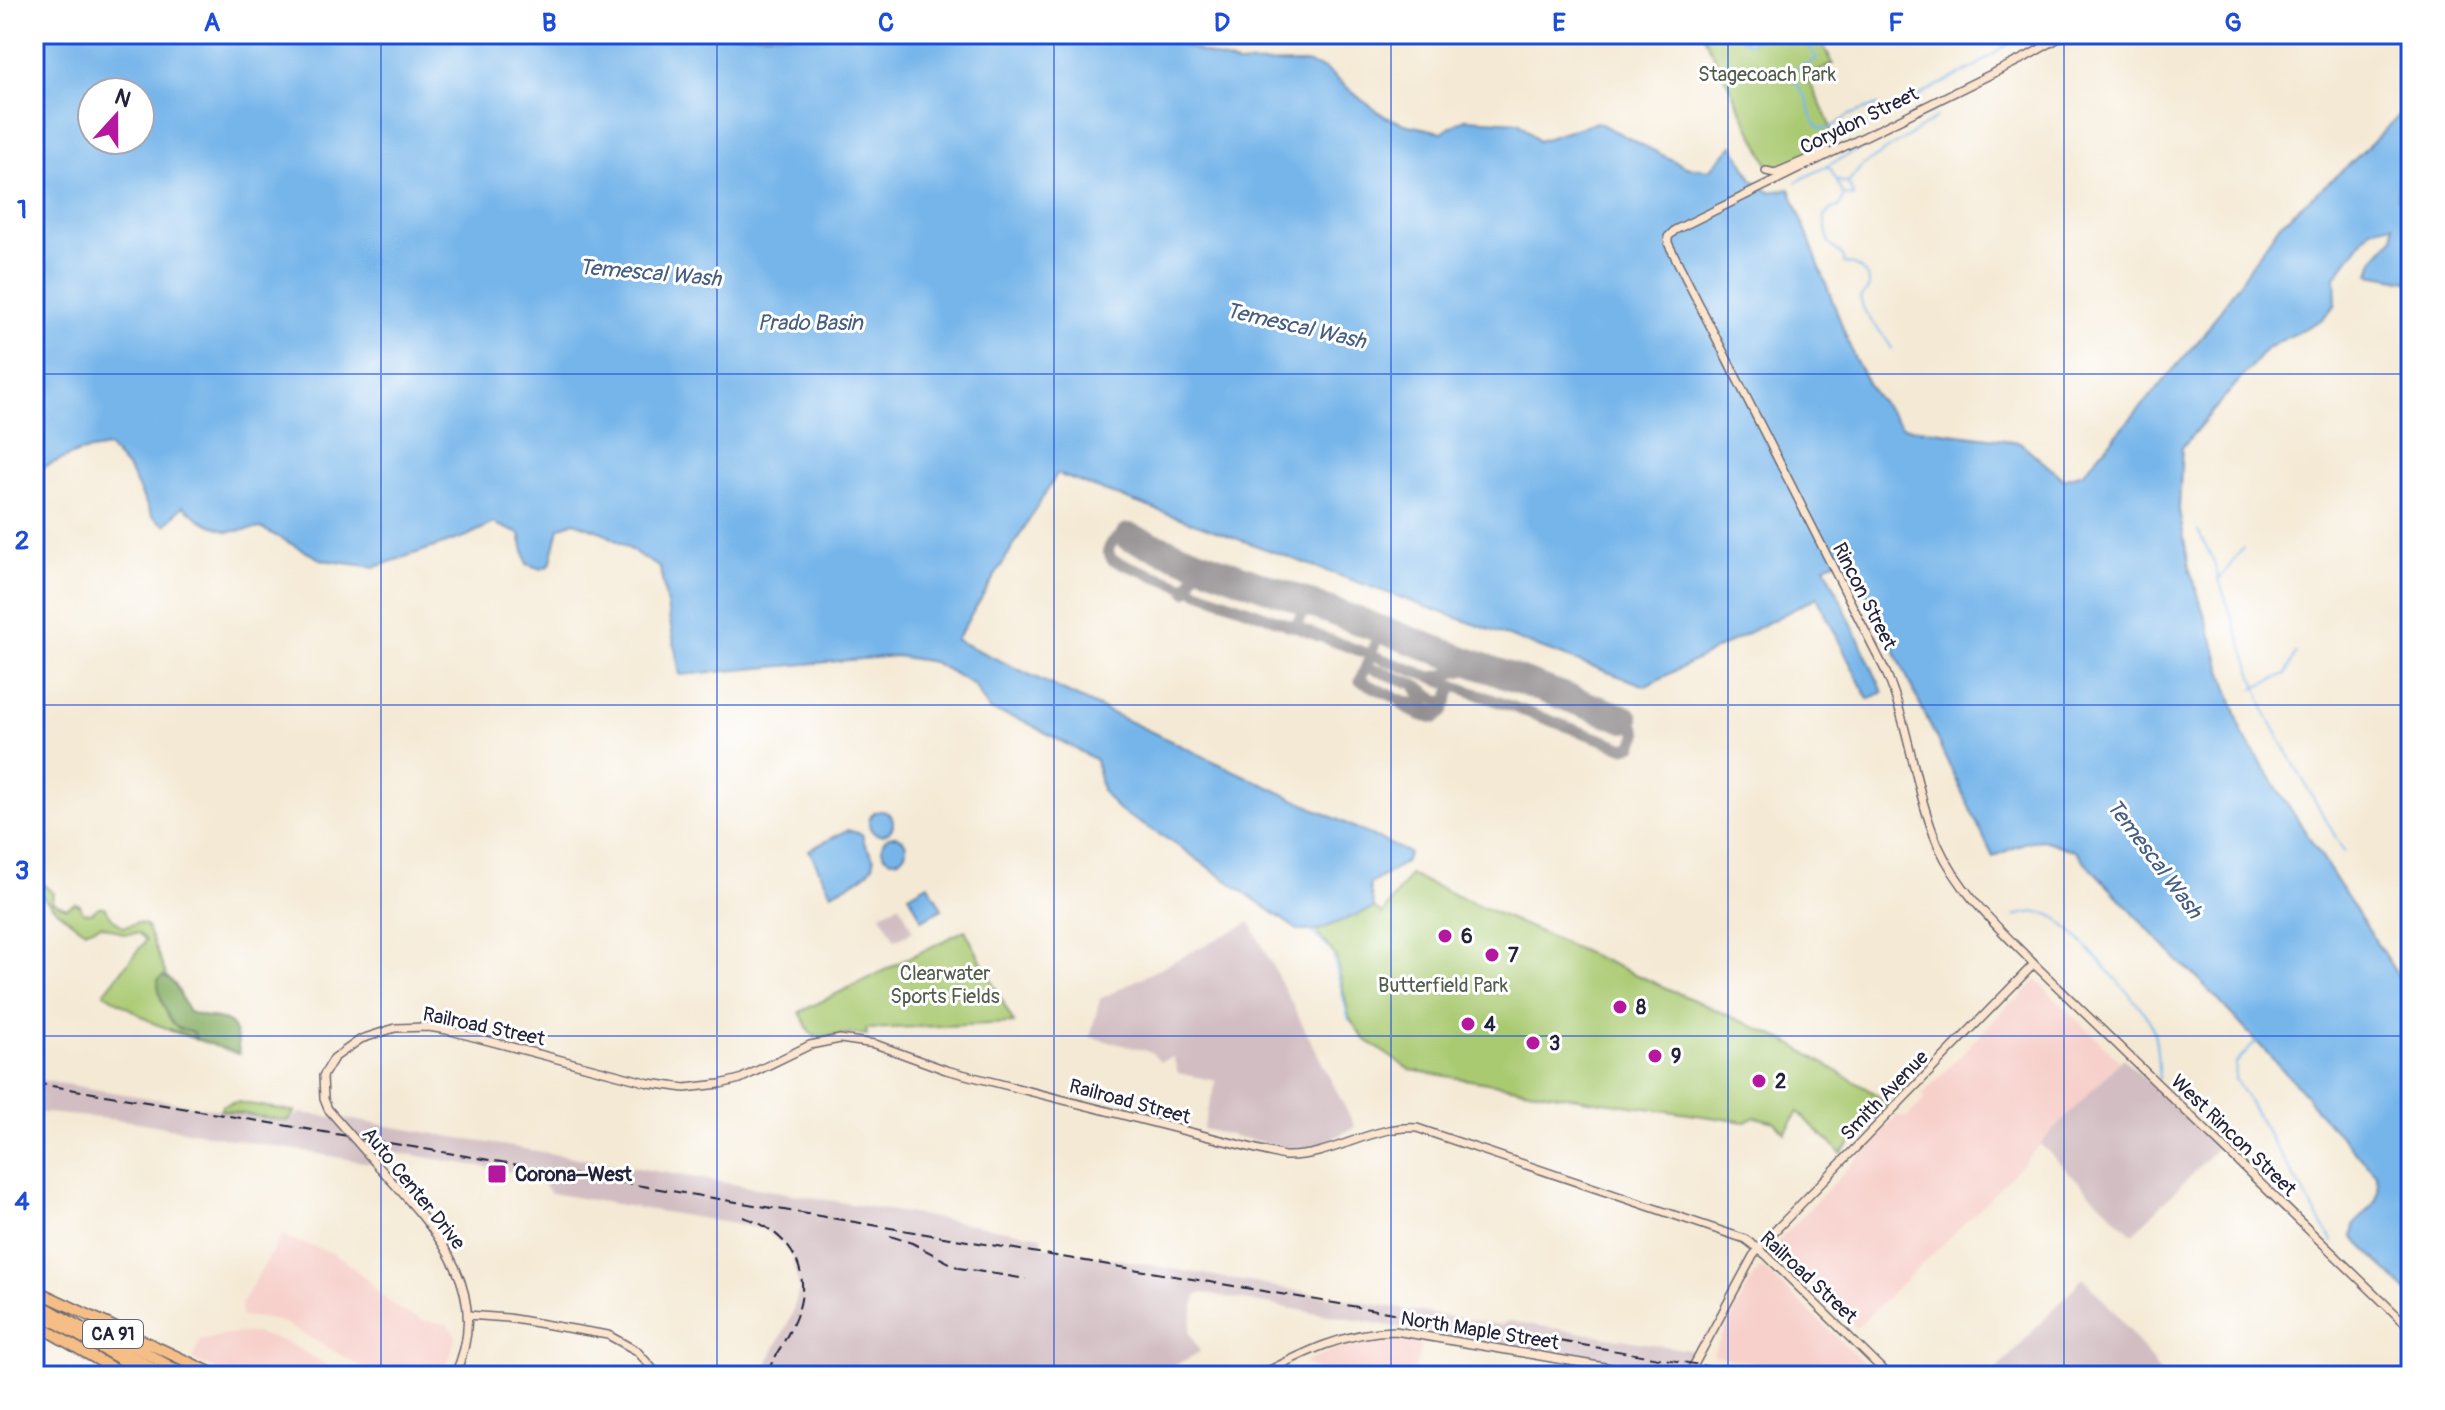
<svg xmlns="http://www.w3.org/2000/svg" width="2445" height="1410" font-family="Pangolin,sans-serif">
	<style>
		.built { fill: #f7d0cb }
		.industrial { fill: #d2bec2 }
		.green { fill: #aaca72; stroke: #667656; stroke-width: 2 }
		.forest { fill: #87ae64; stroke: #546850; stroke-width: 2 }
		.water { fill: #76b5ea; stroke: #4c6c92; stroke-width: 2; fill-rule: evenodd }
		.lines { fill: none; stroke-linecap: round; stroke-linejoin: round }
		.stream { stroke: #76b5ea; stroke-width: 2 }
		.taxiway { stroke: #8b8688; stroke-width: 11 }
		.runway { stroke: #8b8688; stroke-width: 28 }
		.secondary-casing { stroke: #6c6871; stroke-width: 10 }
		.highway-casing { stroke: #6c6871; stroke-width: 13 }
		.secondary { stroke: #fbe5cf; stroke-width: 7 }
		.highway { stroke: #f6be87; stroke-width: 10 }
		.rail { stroke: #22223b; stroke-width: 2; stroke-dasharray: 12 6; stroke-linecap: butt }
		.secondary-bridge-casing { stroke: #6c6871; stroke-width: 10; stroke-linecap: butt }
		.secondary-bridge { stroke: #fbe5cf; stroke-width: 7 }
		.grid { fill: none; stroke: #1d4ed8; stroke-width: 2; stroke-opacity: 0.55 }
		.poi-dot { fill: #b5179e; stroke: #fff; stroke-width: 3 }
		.labels { text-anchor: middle; stroke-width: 6; stroke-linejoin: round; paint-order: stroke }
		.shield { fill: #fff; stroke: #646476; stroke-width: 2 }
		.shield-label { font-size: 18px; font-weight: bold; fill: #22223b }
		.park-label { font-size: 20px; fill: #525d4e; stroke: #fff }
		.street-label { font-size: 20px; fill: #22223b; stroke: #fff }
		.poi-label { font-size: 20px; font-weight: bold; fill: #22223b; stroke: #fff; text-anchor: start }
		.water-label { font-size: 22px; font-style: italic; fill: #445d81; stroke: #fff }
		.neatline { fill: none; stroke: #1d4ed8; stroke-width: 3 }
		.grid-label { font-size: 26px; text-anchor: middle; font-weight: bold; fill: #1d4ed8 }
	</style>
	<rect width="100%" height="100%" fill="#fff"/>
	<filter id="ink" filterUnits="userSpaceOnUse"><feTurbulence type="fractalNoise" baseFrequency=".0125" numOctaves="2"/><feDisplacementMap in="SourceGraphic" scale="16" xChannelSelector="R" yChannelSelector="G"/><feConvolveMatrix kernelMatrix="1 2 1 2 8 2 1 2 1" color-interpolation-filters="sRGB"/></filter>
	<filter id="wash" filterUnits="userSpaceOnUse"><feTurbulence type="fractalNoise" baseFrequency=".006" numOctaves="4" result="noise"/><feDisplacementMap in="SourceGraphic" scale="32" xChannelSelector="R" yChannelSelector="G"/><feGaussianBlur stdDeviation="1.8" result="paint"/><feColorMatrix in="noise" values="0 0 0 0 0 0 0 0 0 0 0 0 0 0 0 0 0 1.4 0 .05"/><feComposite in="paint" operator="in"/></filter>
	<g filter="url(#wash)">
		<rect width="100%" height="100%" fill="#f4e9d4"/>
		<path class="built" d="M2036 980 2120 1061 1975 1213 1856 1328 1775 1249V1245L1897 1116 1907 1118 1925 1099 1922 1095 2012 1001H2017Z
			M282 1236 332 1253 345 1261 371 1283 379 1294 400 1310 422 1320 447 1324 456 1335 450 1357 442 1376H378L286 1324 271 1319 241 1316V1304Z
			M1762 1267 1876 1374 1878 1376H1820L1712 1355 1753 1277Z
			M234 1333H256L286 1342 346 1376H230L192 1360 200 1341Z
			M1371 1337 1376 1342 1399 1337 1416 1338 1422 1345 1413 1376H1328L1304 1363 1362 1338Z"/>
		<path class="industrial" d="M900 904 913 931 895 940 881 914Z
			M1250 922 1355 1127 1326 1142 1309 1147 1288 1148 1203 1129 1216 1081 1178 1073 1173 1057 1160 1062 1151 1052 1090 1037 1100 999Z
			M2123 1058 2217 1148 2133 1234 2040 1144Z
			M34 1079 287 1121 300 1113 341 1118 1042 1236 1041 1246 1403 1309 1500 1325 1509 1321 1688 1350 1693 1353 1682 1374 1668 1375 1203 1293 1196 1295 1189 1332 1200 1352 1155 1376H761L792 1315 799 1289 792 1258 783 1244 764 1229 550 1193 536 1176 413 1155 388 1153 398 1166H386L131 1121 34 1112Z
			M2083 1278 2115 1312 2163 1376H1991Z"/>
		<path class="green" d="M1703 34H1739L1742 40 1754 34H1818L1833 64 1807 77 1825 114 1835 140 1776 169 1769 166Z
			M1410 875 1784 1040 1874 1093 1884 1102 1885 1107 1841 1153 1798 1112 1785 1133 1775 1122 1755 1117 1745 1122 1589 1100 1410 1070 1363 1038 1349 1017 1336 957 1316 931 1374 908 1382 914Z
			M34 877 53 893 52 902 67 908 75 903 80 905 83 912 91 913 99 907H104L114 920 124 927 137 923 146 925 167 977 163 976 158 980C158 994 167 1022 180 1029 182 1030 191 1031 193 1032L196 1039 153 1023 104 993 146 940 138 933 125 934 101 925 85 931C69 920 34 897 34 877Z
			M965 930 1014 1023 866 1029 867 1035 850 1034 815 1037 809 1031 800 1012Z
			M237 1102 295 1112 288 1121 220 1110 223 1105Z"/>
		<path class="forest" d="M163 976C180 982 180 1000 189 1012 222 1025 236 1009 239 1054L169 1030 196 1038 193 1032C190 1031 181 1030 180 1029 167 1022 158 994 158 980Z"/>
		<path class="water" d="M34 34H1168L1184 46 1237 64 1306 63 1325 69 1362 100 1386 117 1408 125 1442 132 1465 119 1519 122 1538 141 1597 122 1686 167 1710 170 1733 145 1752 179 1769 192 1790 189 1854 357 1874 394 1903 427 2020 442 2063 479 2083 473 2201 338 2280 224 2352 162 2401 114 2411 96V135L2400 160 2398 198 2411 211V285L2408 281 2370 274 2374 259 2394 237 2393 224 2371 229 2335 277 2336 304 2321 320 2267 348 2182 447 2179 510 2189 567 2243 735 2411 996V1295L2353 1237 2354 1225C2370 1209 2386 1197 2375 1173L2314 1108 2306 1095 2193 973 2182 965 2075 851 2043 840 2026 842 1993 857 1856 570 1839 560 1825 566 1883 692 1868 699 1817 597 1646 686 1057 474 956 640 1409 853 1405 862 1369 885 1374 908 1316 931H1299L1174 843 1118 810 1102 790 1096 760 1024 721 989 710 974 685 933 662 896 656 680 675 660 568 602 532 574 522 559 528 550 565 541 569 527 564 520 534 493 523 467 536 375 567 322 560 261 528 228 532 202 521 183 506 165 525 152 516 130 471 108 447 79 452 34 471ZM92 92H140V140H92Z
			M869 823a12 12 0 1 1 24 0a12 12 0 1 1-24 0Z
			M847 830 862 834C865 849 867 846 873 857 881 872 841 888 831 893L809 850Z
			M882 848a12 12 0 1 1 24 0a12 12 0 1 1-24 0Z
			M928 884 942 909 922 920 909 895Z"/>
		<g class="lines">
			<path class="stream" d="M1802 34 1817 59 1798 67 1793 78 1807 100 1814 122 1820 128
				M1796 35V34
				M1740 37 1747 43 1777 34
				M1821 129 1832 127 1849 115 1878 105
				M1832 141 1874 123 1912 99 1976 66 2024 34
				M1826 167 1830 168 1836 180 1847 183
				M1796 182 1993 80
				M1837 182 1843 194
				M1892 349C1883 330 1864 319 1860 298 1863 294 1868 291 1869 286 1871 273 1853 263 1844 263V258L1829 243 1824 217 1831 209 1839 207 1844 195 1854 197 1848 183 1862 166 1936 118
				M2198 531 2214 562 2219 580
				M2243 548 2219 580 2267 716 2344 852
				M2253 689 2286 674 2296 653
				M2014 916C2026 913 2038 910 2051 915 2064 919 2145 1009 2151 1024 2158 1040 2157 1062 2159 1079
				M1311 931 1328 948
				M1333 957 1349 1020
				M2258 1040 2236 1063 2235 1079 2333 1242"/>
			<path class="taxiway" d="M1129 537C1118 536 1111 540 1108 551L1112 560 1625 748 1633 745 1638 734 1633 724 1625 719
				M1186 592 1196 571 1208 567 1218 569
				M1301 615 1313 607 1326 609
				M1289 626 1298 622 1302 612 1298 602 1289 596
				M1381 629 1360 681 1399 699 1413 703 1423 716
				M1438 650 1455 661 1456 669 1451 673
				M1366 667 1414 684C1423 698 1423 711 1443 712
				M1433 677 1472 669 1496 671
				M1414 685C1428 690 1430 699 1447 703
				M1399 699C1405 711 1423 718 1436 718L1443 712 1453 686"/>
			<path class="runway" d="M1129 537 1625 719"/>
		</g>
	</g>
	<g filter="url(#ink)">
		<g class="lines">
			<defs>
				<path id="secondary" d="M2066 34 2026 57 1675 230 1668 237V243L1885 670C1910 726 1914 789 1938 845 1960 894 2001 930 2038 968L2411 1329
					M1766 171 1775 173 1827 151
					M328 1109 324 1099 323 1076 334 1058 361 1039 395 1028 428 1027 447 1030 649 1083 685 1088 720 1084 740 1079 810 1045 840 1039 875 1044 946 1070 1284 1156C1332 1158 1369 1125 1417 1128L1745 1239 1766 1255 1889 1376
					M379 1167C433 1227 496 1290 454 1376
					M467 1315 508 1318 608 1335 637 1351 659 1376
					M1258 1376C1303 1353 1343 1332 1395 1331L1657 1376
					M1688 1376 1753 1256 1764 1242 2034 964"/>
				<path id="highway" d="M39 1292 218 1376
					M34 1301 166 1376
					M34 1310 150 1376
					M34 1323 126 1376
					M108 1332 187 1376"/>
			</defs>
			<use href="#secondary" class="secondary-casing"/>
			<use href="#highway" class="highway-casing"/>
			<use href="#secondary" class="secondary"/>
			<use href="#highway" class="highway"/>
			<path class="rail" d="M34 1083 1765 1376
				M743 1217C783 1229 812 1264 799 1308 792 1331 776 1354 765 1376
				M890 1236 912 1243 959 1268 1026 1279"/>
			<defs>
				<path id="secondary-bridge" d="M328 1109 379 1167"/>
			</defs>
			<use href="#secondary-bridge" class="secondary-bridge-casing"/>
			<use href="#secondary-bridge" class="secondary-bridge"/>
		</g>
	</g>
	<path class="grid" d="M381 34V1376M717 34V1376M1054 34V1376M1391 34V1376M1728 34V1376M2064 34V1376M34 374H2411M34 705H2411M34 1036H2411"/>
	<g class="poi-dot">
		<circle cx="1445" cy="936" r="8"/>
		<circle cx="1492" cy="955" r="8"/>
		<circle cx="1620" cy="1007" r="8"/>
		<circle cx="1468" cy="1024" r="8"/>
		<circle cx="1533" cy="1043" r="8"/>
		<circle cx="1655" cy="1056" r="8"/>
		<circle cx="1759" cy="1081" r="8"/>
		<rect x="487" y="1164" width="20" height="20" rx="4"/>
	</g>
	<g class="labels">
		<rect class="shield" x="83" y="1320" width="60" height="28" rx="6"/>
		<g class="shield-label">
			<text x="113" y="1340">CA 91</text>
		</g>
		<g class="park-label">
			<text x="1767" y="81">Stagecoach Park</text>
			<text x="945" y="980">Clearwater<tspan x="945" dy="23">Sports Fields</tspan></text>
			<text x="1443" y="992">Butterfield Park</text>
		</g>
		<g class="street-label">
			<text transform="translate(1859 120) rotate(-26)" y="7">Corydon Street</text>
			<text transform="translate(1865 596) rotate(63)" y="7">Rincon Street</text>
			<text transform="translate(484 1026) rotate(12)" y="7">Railroad Street</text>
			<text transform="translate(1884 1095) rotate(-46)" y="7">Smith Avenue</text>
			<text transform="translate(1130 1101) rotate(15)" y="7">Railroad Street</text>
			<text transform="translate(2234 1135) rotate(44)" y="7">West Rincon Street</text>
			<text transform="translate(414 1188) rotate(51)" y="7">Auto Center Drive</text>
			<text transform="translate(1809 1277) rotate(43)" y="7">Railroad Street</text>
			<text transform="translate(1480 1330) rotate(9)" y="7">North Maple Street</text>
		</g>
		<g class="poi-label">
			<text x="1461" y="943">6</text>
			<text x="1508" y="962">7</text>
			<text x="1636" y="1014">8</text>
			<text x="1484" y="1031">4</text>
			<text x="1549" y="1050">3</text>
			<text x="1671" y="1063">9</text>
			<text x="1775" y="1088">2</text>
			<text x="515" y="1181">Corona–West</text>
		</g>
		<g class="water-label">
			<text transform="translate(650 272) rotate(5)" y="8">Temescal Wash</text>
			<text x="810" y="330">Prado Basin</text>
			<text transform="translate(1296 325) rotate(13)" y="8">Temescal Wash</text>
			<text transform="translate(2155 858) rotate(53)" y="8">Temescal Wash</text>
		</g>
	</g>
	<rect width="2445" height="1410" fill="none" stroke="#fff" stroke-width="88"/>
	<g transform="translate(116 116) rotate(21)"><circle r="38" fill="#ffffff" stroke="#a7a7b1" stroke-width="2"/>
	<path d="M0-6L14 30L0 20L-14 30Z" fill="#b5179e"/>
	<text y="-12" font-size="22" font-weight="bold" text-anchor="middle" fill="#22223b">N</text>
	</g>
	<rect x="44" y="44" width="2357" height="1322" class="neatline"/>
	<g class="grid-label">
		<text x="212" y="31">A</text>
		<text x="549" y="31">B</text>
		<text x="886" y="31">C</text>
		<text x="1222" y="31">D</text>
		<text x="1559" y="31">E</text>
		<text x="1896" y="31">F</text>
		<text x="2233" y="31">G</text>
		<text x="22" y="218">1</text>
		<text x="22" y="549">2</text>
		<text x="22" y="879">3</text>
		<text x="22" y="1210">4</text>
	</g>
</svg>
